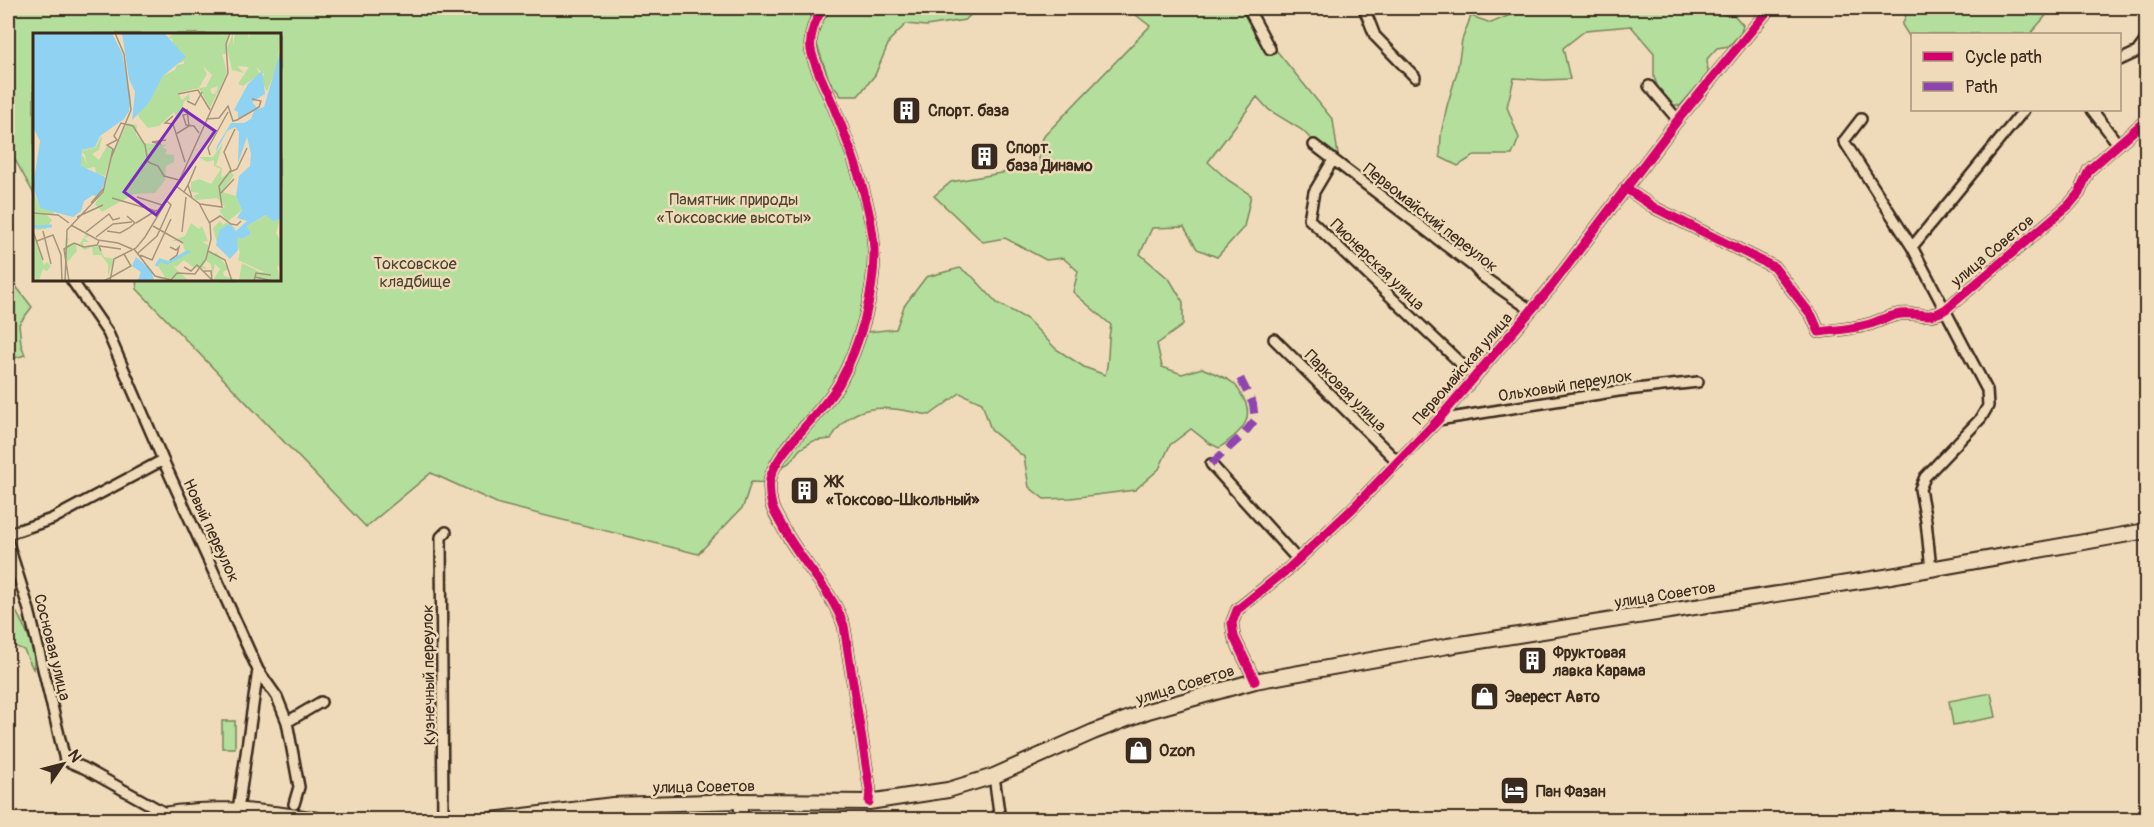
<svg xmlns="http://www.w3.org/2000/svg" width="2154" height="827" font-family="Pangolin,sans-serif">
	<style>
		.green { fill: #b4de9b; stroke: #78845c; stroke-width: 1.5 }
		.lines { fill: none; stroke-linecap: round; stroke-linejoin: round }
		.minor-casing { stroke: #3b2a1e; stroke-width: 14 }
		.tertiary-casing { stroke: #3b2a1e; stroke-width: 16 }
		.secondary-casing { stroke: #3b2a1e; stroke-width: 18 }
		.minor { stroke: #efdbb9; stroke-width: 9 }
		.tertiary { stroke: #efdbb9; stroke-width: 12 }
		.secondary { stroke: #efdbb9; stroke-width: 14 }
		.quiet { stroke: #8e44ad; stroke-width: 8; stroke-dasharray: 15 8; stroke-linecap: butt }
		.cycleway-casing { stroke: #efdbb9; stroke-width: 13 }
		.cycleway { stroke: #d6006c; stroke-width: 9 }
		.labels { text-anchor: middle; stroke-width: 5; stroke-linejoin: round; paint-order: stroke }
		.poi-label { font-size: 16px; font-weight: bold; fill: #3b2a1e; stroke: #efdbb9; text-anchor: start }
		.park-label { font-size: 16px; fill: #4d4531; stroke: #efdbb9 }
		.street-label { font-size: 16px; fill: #3b2a1e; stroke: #efdbb9 }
		.inset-river { fill: none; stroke: #8fd2f1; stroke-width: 3 }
		.inset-road { fill: none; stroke: #a7947b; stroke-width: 1.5 }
		.view { fill: #7b2cbf; fill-opacity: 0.15; stroke: #7b2cbf; stroke-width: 3 }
		.inset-edge { fill: none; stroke: #3b2a1e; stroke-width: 3 }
	</style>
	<rect width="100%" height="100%" fill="#efdbb9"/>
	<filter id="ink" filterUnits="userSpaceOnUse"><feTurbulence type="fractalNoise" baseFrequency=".0167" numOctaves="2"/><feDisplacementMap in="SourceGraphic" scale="12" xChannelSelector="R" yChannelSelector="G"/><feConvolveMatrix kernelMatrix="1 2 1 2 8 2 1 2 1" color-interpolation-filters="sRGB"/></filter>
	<g filter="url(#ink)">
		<path class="green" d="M8 8H978L965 20 926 26 906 24 890 40 875 75 858 96H841L829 80 814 36 807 51 821 82 849 159 874 242 867 332 896 329 904 306 926 277 960 268 973 277 997 303 1027 319 1056 349 1084 367 1105 375C1110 359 1107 342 1111 325L1073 292 1078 271 1063 258 1046 260 1005 238 983 242 934 196 951 182 1040 166 1038 146 1045 135 1150 26 1127 8H1245L1269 50H1276L1333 120 1339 162 1316 144 1302 130 1269 110 1257 97 1208 162 1228 180 1251 195 1244 227 1217 257 1197 249 1184 227 1152 228 1140 254 1170 280 1183 302V325L1157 344 1162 367 1182 374 1202 368C1212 373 1224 376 1233 383 1236 385 1239 390 1241 394 1258 419 1239 434 1219 448L1209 443 1191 429 1170 445 1159 469 1135 490 1071 498 1044 499 1029 487 1024 457 991 430 982 403 960 393 930 415C890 408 854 397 831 439L813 441 800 449 789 463 776 470 772 483 751 482 743 507 698 554 499 504 431 473 366 527 137 289 136 279H279V34H34V194L8 147Z
			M1515 8H1673L1678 14 1699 11 1700 8H1719L1724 15H1734L1743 25 1741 33 1729 46 1717 48 1707 59 1708 74 1680 106 1663 102 1654 77V53L1631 26 1586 30 1563 48 1570 79 1544 80 1514 78 1507 107 1519 138 1512 155H1475L1458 166 1440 157 1441 134 1447 106 1457 72 1462 40 1471 16 1491 23 1515 13Z
			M1909 8H2058L2050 11 2030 34H1912V41L1902 25Z
			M8 276 32 307 19 324 21 344 25 355 8 360Z
			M8 611 17 613C26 630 38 650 33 669L24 650 14 646 8 633Z
			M1991 693 1996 717 1953 725 1949 701Z
			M222 721H235V748H222Z"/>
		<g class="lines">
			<defs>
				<path id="minor" d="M824 8C815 19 809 35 811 50 814 65 827 90 833 105 850 146 872 204 874 249 875 293 860 345 839 384 823 412 776 451 770 479 769 487 770 498 772 506 774 513 779 520 782 526 800 561 832 590 844 626L870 790 869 802
					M1248 8 1270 49
					M1364 8 1375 36 1415 77
					M2120 60 2137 52 2146 40
					M1649 86 1678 120
					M2092 110 2118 144
					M1861 119 1844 141 1912 247
					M1314 145 1474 267 1482 276 1531 310
					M1333 160 1314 192 1309 219 1474 376
					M1625 188 1655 208 1774 267 1812 316 1819 332C1836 330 1854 329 1870 324 1880 321 1890 315 1901 314 1919 312 1929 320 1946 309L2069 205 2079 193 2089 170 2146 120
					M71 279 108 333 163 460 258 670 238 810
					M1274 339 1398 462
					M1438 420 1618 391 1698 382
					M1211 464 1298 560
					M8 534 52 519 163 460
					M8 543 29 610 65 760 84 768 165 813
					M1931 569 1926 521 1920 489 1925 477 1981 418 1988 406 1987 390 1912 247 2024 110
					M258 670 277 697 287 722 321 702
					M1255 681 1234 637 1232 623 1237 610 1288 569 1351 510 1438 420 1551 287 1677 121 1765 14 1763 8
					M287 722 299 787 294 804
					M994 776 1000 820
					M443 820 441 537 446 532"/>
				<path id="tertiary" d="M741 820V801"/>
				<path id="secondary" d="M138 820C202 804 254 810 317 820
					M492 820 613 805 741 801 869 802 948 790 994 776 1093 732 1148 711 1255 681 1448 646 1885 577 2146 531"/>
			</defs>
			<use href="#minor" class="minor-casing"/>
			<use href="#tertiary" class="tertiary-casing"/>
			<use href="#secondary" class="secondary-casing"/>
			<use href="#minor" class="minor"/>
			<use href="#tertiary" class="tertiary"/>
			<use href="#secondary" class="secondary"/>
			<path class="quiet" d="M1211 464 1243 435 1255 420 1253 404 1240 378"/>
			<defs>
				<path id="cycleway" d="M824 8C815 19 809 35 811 50 814 65 827 90 833 105 850 146 872 204 874 249 875 293 860 345 839 384 823 412 776 451 770 479 769 487 770 498 772 506 774 513 779 520 782 526 800 561 832 590 844 626L870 790 869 802
					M1625 188 1655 208 1774 267 1812 316 1819 332C1836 330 1854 329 1870 324 1880 321 1890 315 1901 314 1919 312 1929 320 1946 309L2069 205 2079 193 2089 170 2146 120
					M1255 681 1234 637 1232 623 1237 610 1288 569 1351 510 1438 420 1551 287 1677 121 1765 14 1763 8"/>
			</defs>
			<use href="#cycleway" class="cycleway-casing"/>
			<use href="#cycleway" class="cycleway"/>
		</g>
	</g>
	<defs>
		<symbol id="building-square" viewBox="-11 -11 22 22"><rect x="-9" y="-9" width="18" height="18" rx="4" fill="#3b2a1e" stroke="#efdbb9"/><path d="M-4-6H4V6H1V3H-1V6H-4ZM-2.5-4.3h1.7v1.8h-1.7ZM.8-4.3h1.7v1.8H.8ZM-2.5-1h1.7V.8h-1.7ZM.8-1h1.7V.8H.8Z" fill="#fff"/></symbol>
		<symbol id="shop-square" viewBox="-11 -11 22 22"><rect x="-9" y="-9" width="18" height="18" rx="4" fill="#3b2a1e" stroke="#efdbb9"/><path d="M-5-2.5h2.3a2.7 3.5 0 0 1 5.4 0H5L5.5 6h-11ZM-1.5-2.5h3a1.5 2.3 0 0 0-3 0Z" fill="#fff"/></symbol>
		<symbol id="hotel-square" viewBox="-11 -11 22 22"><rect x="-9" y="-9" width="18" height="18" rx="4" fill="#3b2a1e" stroke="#efdbb9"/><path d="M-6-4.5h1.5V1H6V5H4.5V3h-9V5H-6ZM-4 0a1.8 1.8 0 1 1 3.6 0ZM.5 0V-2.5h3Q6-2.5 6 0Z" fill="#fff"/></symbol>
	</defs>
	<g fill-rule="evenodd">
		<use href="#building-square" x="890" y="94" width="33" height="33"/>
		<use href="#building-square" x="968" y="140" width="33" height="33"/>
		<use href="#building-square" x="788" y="474" width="33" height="33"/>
		<use href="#building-square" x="1516" y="644" width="33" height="33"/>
		<use href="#shop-square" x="1468" y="680" width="33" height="33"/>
		<use href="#shop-square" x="1122" y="734" width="33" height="33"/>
		<use href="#hotel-square" x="1498" y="774" width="33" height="33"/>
	</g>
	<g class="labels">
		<g class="poi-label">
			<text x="928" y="116">Спорт. база</text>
			<text x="1006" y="153">Спорт.<tspan x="1006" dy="18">база Динамо</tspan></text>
			<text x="826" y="487">ЖК<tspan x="826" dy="18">«Токсово-Школьный»</tspan></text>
			<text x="1553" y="658">Фруктовая<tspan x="1553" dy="18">лавка Карама</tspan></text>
			<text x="1505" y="702">Эверест Авто</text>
			<text x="1159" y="756">Ozon</text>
			<text x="1536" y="797">Пан Фазан</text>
		</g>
		<g class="park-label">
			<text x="734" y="205">Памятник природы<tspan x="734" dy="18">«Токсовские высоты»</tspan></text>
			<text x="415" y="269">Токсовское<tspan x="415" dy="18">кладбище</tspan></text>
		</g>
		<g class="street-label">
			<text transform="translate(1431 217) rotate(38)" y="6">Первомайский переулок</text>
			<text transform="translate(1992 250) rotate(-40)" y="6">улица Советов</text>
			<text transform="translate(1378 264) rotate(44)" y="6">Пионерская улица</text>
			<text transform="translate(1462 368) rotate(-49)" y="6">Первомайская улица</text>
			<text transform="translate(1565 385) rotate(-9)" y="6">Ольховый переулок</text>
			<text transform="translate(1346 390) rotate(45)" y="6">Парковая улица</text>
			<text transform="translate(212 530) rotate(65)" y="6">Новый переулок</text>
			<text transform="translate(1665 594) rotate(-9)" y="6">улица Советов</text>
			<text transform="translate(53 647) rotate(76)" y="6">Сосновая улица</text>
			<text transform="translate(428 675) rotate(-91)" y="6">Кузнечный переулок</text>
			<text transform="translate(1185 684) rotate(-17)" y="6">улица Советов</text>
			<text transform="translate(704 786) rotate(-1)" y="6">улица Советов</text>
		</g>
	</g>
	<g transform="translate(33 33)">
		<rect width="248" height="248" fill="#efdbb9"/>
		<path d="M133 0H184L192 4 187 0H196L193 21H189L194 39 185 60 181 59 184 58 185 53 177 56 179 61 184 60 177 75 166 55 173 54 179 42 170 33 174 41 166 55 145 60 149 67 156 61 157 66 151 68 147 85 144 86 141 79 126 93 115 95 105 83 106 78 116 70 130 43 142 37 144 32 151 31V28L144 31 149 19 140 15 139 6 135 5 140 1ZM200 0V13L202 0H214L217 6 216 0H247L245 31 234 58 228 48 231 41 223 34 227 41 210 53 205 51 216 34 204 33 211 40 199 37 194 15ZM94 90 104 92 103 102 111 110 134 112 129 114 134 117 132 121 141 122V129L133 133 132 147 122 160 101 161 69 179 62 171 73 152 78 125ZM68 103 69 105 66 117 59 121 66 127 74 113 80 116 72 143 63 140 62 134 50 136 46 129 50 122 54 132 52 122 48 118 63 114ZM190 110 183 132 189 135 188 145 197 139 201 142 189 159 203 163 209 177 194 189 205 197 196 192 187 196V208L184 210 180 195 187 188 190 192 194 189 186 177 192 174 184 165 163 167 160 163 167 160 158 159V149L166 146 178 151 188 136 181 133V127L174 129 166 124H180ZM0 157 7 175 20 178 21 181H13L19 187 13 196 4 197 0 193ZM234 182 241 189 247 185 243 200 247 207V234L244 233 247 247H206L209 230 227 239H231L205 227 207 219 203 209 204 204 208 206 218 201 214 193ZM158 190 166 196 169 193 175 208 169 209 175 212V220H184L195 236 190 239 191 243 205 247H180L187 236 182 231 179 245 178 231 173 228 170 233 174 236 160 234 151 227 143 234 139 232 155 247 123 246 132 244 125 233 126 225 137 228 152 218 149 208H138L152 203ZM46 197 57 203 51 205 56 209H50L51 214 66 213 71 224 81 226 75 243V231L68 222H60L59 214 52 217 43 211 44 218 33 231 34 246 31 221 33 205H36L34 212 41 210 47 211 53 201ZM0 198 11 232 14 229 18 233 14 238 10 236 6 247 0 245Z" fill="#b4de9b"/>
		<path d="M0 0H79L89 20 98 65 96 78 91 86 67 103 62 114 49 117 48 133 72 144V149L65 164 60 162 51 168 48 178 40 184 7 175 0 153 7 108 0 94ZM89 0H131L153 24 130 43 116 70 99 87 102 59 96 46ZM247 20V185L241 189 233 182 214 193 218 201 208 206 204 204 205 217 197 226 183 212 187 196 197 191 203 198 214 188 204 185 209 177 203 163 206 143 217 133 218 121 214 104 205 130 206 99 202 94 194 98 183 119 184 113 198 90H211L218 86 221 78 205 86V79L201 77 215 51 229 38 232 61 219 69 225 76 231 74ZM103 224 118 237 121 247H105L108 239 99 233Z" fill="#8fd2f1"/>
		<path class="inset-river" d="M0 191 2 194 19 193M123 233 127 227 134 230 157 218"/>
		<path class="inset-road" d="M145 61 165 57 177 77M154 68 162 72 169 59M155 81 150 82 153 92 161 93 166 100M140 83 132 90 140 91 152 129M173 86 186 85 195 73 200 88 204 87 226 74 228 68 219 66M143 101 156 93 154 76M128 111 119 109 133 107M177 122 175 115 195 79M197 139 204 136 214 115M155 152 163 133M143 153 167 171 189 174 186 153 198 137 191 119 202 96M151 159 155 152 159 165M188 160 201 146M104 164 129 172M79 165 123 178M58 170 71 155 80 116 74 112 84 107 81 103 88 90 100 93 112 112 115 129 125 133 131 143 146 147M0 180 25 182 36 190M44 184 70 172M103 190 124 177M176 190 187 183 198 191 204 192 208 188M38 192 65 207 85 210 99 216M120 193 150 210M0 198 10 227M10 198 18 231M74 198 87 200 96 195 102 190 94 183M53 199 76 181 80 187 87 185M149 199 153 164M63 204 80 191 99 189M4 208 20 202 28 222 29 248M101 216 122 243 138 247 144 240 162 241 173 226 178 206 177 191 166 170M68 218 66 213 88 216M175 218 192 227 199 248M105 220 124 203 138 172 134 168M107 222 119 227 138 186M137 227 144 222 146 214 143 217 137 214M151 234 158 238 164 232 179 247 178 238H171M222 244 240 248M32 248 34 197 70 159 78 125 98 77 91 21 82 0M36 248 31 216 41 210 51 214 64 212 66 208M71 248 98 233 91 221M77 248 81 226 103 215 112 204 148 144 195 40 193 11 197 0M221 248 223 240 238 242"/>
		<path class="view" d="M150 76 182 98 123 182 91 159Z"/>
		<rect width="248" height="248" class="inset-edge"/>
	</g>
	<rect width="2154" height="827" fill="none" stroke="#efdbb9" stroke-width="30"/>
	<rect x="15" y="15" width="2124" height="797" fill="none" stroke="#3b2a1e" stroke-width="2" filter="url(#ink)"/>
	<rect x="1911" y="33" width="210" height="78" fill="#efdbb9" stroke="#a7947b" stroke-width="1.5"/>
	<rect x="1923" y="52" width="30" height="9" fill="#d6006c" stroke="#a7947b" stroke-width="1.5"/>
	<text x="1965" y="63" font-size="18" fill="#3b2a1e">Cycle path</text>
	<rect x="1923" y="82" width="30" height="9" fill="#8e44ad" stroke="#a7947b" stroke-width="1.5"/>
	<text x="1965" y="93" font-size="18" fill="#3b2a1e">Path</text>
	<g transform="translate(63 764) rotate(55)" stroke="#efdbb9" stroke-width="4.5" paint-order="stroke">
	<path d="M0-4.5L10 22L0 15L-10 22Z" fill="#3b2a1e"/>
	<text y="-9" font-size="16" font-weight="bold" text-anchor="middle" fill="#3b2a1e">N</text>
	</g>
</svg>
